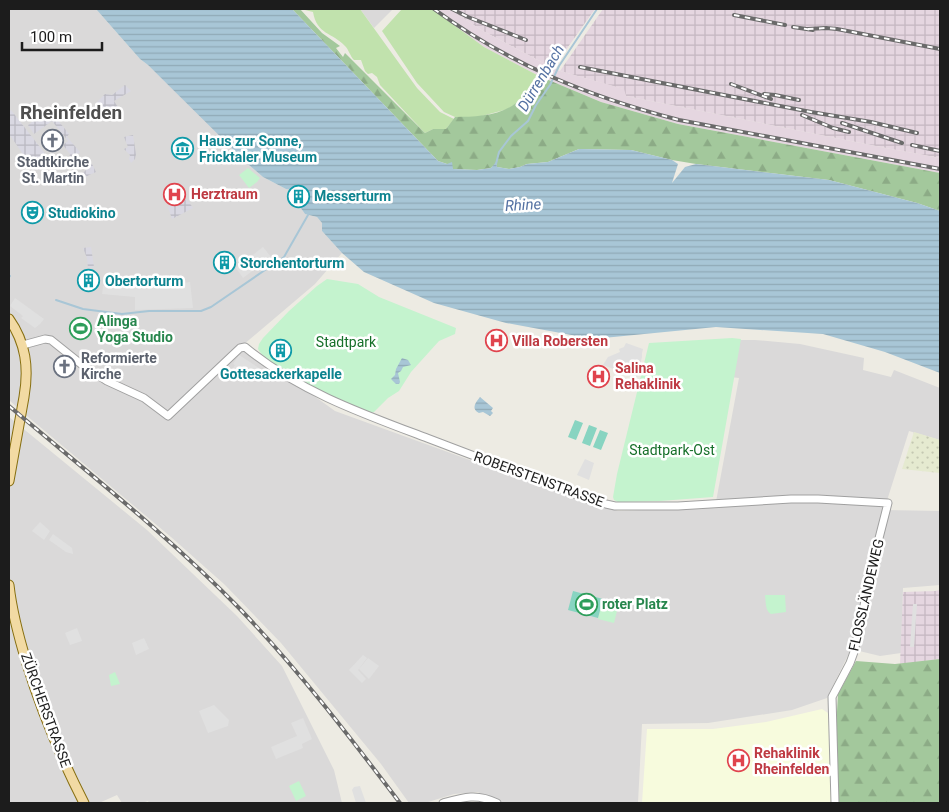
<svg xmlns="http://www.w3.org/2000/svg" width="949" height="812" font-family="Roboto,sans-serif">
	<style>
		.residential { fill: #dad9d9 }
		.industrial { fill: url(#industrial-grid) }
		.education { fill: #f7fbdd }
		.railway { fill: #e5d6e0 }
		.farmland { fill: url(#farmland-dots) }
		.grass { fill: #c1e2ad }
		.forest { fill: url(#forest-firs) }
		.park { fill: #c4f3ce }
		.pitch { fill: #88d4c1 }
		.parking { fill: #e0e0e0 }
		.plaza { fill: url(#plaza-grid) }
		.water { fill: url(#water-rules) }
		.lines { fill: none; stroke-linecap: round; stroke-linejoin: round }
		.stream { stroke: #a8c6d6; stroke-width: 2 }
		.minor-casing { stroke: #a0a0a0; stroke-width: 9 }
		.major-casing { stroke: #866e0f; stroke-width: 11 }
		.minor { stroke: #fff; stroke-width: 7 }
		.major { stroke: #f2daa3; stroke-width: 9 }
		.rail-casing { stroke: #6a6a6a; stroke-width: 4 }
		.rail { stroke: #fff; stroke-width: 2; stroke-dasharray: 5.5; stroke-linecap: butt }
		.labels { text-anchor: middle; stroke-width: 5; stroke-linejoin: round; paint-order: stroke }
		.culture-label { font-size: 14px; font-weight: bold; fill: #0d838f; stroke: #fff; text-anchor: start }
		.worship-label { font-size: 14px; font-weight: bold; fill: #5b616d; stroke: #fff }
		.health-label { font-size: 14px; font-weight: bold; fill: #be3a42; stroke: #fff; text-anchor: start }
		.leisure-label { font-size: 14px; font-weight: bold; fill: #27864d; stroke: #fff; text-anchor: start }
		.park-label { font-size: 14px; fill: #166f29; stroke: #fff }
		.street-label { font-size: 14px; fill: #1c1c1c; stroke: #fff }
		.water-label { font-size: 15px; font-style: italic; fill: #5370a2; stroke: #fff }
		.district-label { font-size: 19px; font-weight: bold; fill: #4f4f4f; stroke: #fff }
	</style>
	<defs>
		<pattern id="industrial-grid" width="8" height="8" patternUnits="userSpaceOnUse" patternTransform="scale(1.25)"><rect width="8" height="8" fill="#e5d6e0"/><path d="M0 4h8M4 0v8" fill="none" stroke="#c4b7c0"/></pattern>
		<pattern id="farmland-dots" width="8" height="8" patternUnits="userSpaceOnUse" patternTransform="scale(1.25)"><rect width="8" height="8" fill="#e5ead0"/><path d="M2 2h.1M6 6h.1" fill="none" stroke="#c4c8b2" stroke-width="1.8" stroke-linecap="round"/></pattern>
		<pattern id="forest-firs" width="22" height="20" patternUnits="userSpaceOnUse" patternTransform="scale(1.25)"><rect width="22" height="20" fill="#a3c89c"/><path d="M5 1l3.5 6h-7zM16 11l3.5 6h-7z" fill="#8cab86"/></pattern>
		<pattern id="plaza-grid" width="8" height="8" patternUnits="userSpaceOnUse" patternTransform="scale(1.25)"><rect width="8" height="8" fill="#d9d8e2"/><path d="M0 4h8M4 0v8" fill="none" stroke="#bab9c1"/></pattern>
		<pattern id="water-rules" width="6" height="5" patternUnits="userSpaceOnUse" patternTransform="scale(1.25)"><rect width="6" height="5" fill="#a8c6d6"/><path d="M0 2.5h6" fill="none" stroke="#90aab7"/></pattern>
	</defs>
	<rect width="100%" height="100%" fill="#edebe3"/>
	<path class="residential" d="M9 9H83L86 10 88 9H96L140 59 148 65 193 108 249 165 263 177 286 189 299 191 301 197 298 204 305 214 317 217 322 223V231L342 253 315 284 243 345 335 411 467 459 618 511 715 507 739 378 705 374 707 340H755L800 344 864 358 863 370 891 377 894 370 940 388V440L909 431 884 510 940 511V585L903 588 901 653 880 656 851 649 827 698 792 710 708 723 642 724 638 803H499L478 792 454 794 425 803H409L381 764 281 643 224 584 171 537 27 416 9 400Z
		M360 9H393L374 28Z
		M9 417 147 530 237 616 282 666 334 770 342 803H149L148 801 142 803H122L117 795 99 803H9Z"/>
	<path class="industrial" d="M449 9H595L553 68 483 31Z
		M603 9H940V158L891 149 626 96 623 89 560 71Z
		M940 590V659L900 664 903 592 935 591Z"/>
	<path class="education" d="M822 709 828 713 831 742 830 781 832 803H642L647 729H713L766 722Z"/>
	<path class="railway" d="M432 9H449L483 31 553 68 560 71 624 89 626 96 891 149 940 158V173L678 124 601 102 539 76 484 47Z"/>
	<path class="farmland" d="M914 432 940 440V473L902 469Z"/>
	<path class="grass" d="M304 9H360L417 88 440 112 454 119 446 129H433L425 133 380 85 377 77 372 73 368 74 365 71 361 60H354C350 56 349 50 345 46 332 32 317 35 313 12L305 10Z
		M402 9H432L484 47 539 76 518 102 508 109 478 117H455L444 112 417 83 382 31Z"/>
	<path class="forest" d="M292 9H300L322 33 340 46 336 48 343 57 345 53 425 133 433 129H446L455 117C475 117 500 116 516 103 525 96 532 84 539 76L601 102 678 124 940 173V211L917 203 829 180 696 164 672 160 631 150 579 149 548 162 527 164 520 167 509 169 497 167 496 163 491 168 477 170 453 169 447 164 438 161Z
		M940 659V803H838L836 729 838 694 856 661 895 664Z"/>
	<path class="park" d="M248 168 260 178 257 182 249 188 239 175Z
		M327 279 358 284 379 297 456 328 455 334 439 341 411 372 399 391 388 398 374 412 370 413C343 401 272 374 258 349L259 344 263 338 289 311 317 286Z
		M732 338 741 339 713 497 660 501 618 502 614 500 613 497 617 474 649 343Z
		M765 595H785L786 612 771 614C765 611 766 602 765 595Z
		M603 599 619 603 614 623 598 619Z
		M115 672 120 684 111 686 109 675Z
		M299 781 306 796 296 801 289 786Z"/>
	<path class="pitch" d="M575 420 583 423 576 440 568 437Z
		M589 425 597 428 590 446 582 443Z
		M600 430 608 433 601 450 593 447Z
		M573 591 603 599 598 618 568 610Z"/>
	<path class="parking" d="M263 247 271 257 243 278 236 268Z
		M190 282 193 308 135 310V297L102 294 103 286 156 287Z
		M15 298 44 319 40 324 35 328 21 318 23 316 10 306Z
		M626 343 643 349 642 353V357L637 378 603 365 608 357 620 352 619 349 624 347Z
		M239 355 262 370 253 381 233 368 235 365 233 364Z
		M585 459 594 463 589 480 577 475Z
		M40 522 50 531 44 540 32 531Z
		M53 534 72 548 73 554 66 552 49 540Z
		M913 604H917L914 647H910Z
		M77 628 82 641 70 645 65 633Z
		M144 638 149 649 136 655 132 643Z
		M363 655 367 658 358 670 366 679 362 683 349 670Z
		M368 658 379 666 369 679 359 669Z
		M214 705 229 720 228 726 208 733 199 711Z
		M303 718 312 739 302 744 303 748 276 759 271 747 297 736 291 723Z
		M360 786 366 803H356L352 790 354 787Z"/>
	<path class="plaza" d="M125 85 131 91 114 101 118 107 110 113 107 110 104 112 99 105 97 106 96 103 105 94 112 95Z
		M11 110 50 160 34 170 9 134V112Z
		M53 114 69 134 67 137 80 152 63 168 53 158 56 160 60 158 62 160 66 161 69 158 70 154 63 145 68 141 65 137 52 121 34 134 28 125 32 122 31 120 33 119Z
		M133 135 136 154 135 159 131 163 129 159 130 155 124 149 128 147 124 137Z
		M92 164 96 172 89 175 77 183 75 181Z
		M187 199 193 208 172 219 168 207Z
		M91 247 94 267 88 268 87 258 83 248Z"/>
	<path class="water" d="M96 9H292L438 161 447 164 452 162 453 169 477 170 491 168 496 162 497 167 509 169 520 167 527 164 548 162 579 149 631 150 672 160 678 164 672 183 685 167 696 164 829 180 917 203 940 211V373L885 352 823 334 716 327 593 339 506 323 434 303 364 272 342 253 322 231V223L317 217 305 214 298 204 301 197 299 191 286 189 263 177 249 165 148 65 140 59Z
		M402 358 408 360 411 365 403 367 401 371 398 373 400 382 399 384H396L391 379 395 375 396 369Z
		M480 397 493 408 491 411 493 413 490 416 483 412 479 413C471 409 475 403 480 397Z"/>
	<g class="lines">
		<path class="stream" d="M496 164 499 152 511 136 528 121 536 105 550 85 559 66 597 9
			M9 277 10 276
			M56 300 83 309 122 314 149 311H201L211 307 284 257 308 215"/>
		<defs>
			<path id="minor" d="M23 345 45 339 51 340 81 364 107 381 144 398 168 416 240 348 245 347C298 391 363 414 427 438 481 459 536 479 590 500L606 504 615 506H678L791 499H818L888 503 876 550 854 652 850 663 832 697 835 803
				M443 803C464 797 477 793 497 803"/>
			<path id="major" d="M9 319C26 343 29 368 24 397L9 481
				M9 585C12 612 19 638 27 664 42 713 61 758 84 803"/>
		</defs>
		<use href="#minor" class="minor-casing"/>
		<use href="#major" class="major-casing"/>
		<use href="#minor" class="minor"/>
		<use href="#major" class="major"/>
		<defs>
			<path id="rail" d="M434 9C511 65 587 96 679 120L940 169
				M452 9 468 17 526 40
				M734 15 785 25
				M793 27 813 30
				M808 29 826 28 837 29 940 49
				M580 67 811 112 871 122 917 133
				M731 84 771 99
				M764 94 775 95 799 100
				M802 115 833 128 849 132
				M842 123 902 143
				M912 145 940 151
				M9 406C87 472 168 535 239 608 298 669 349 736 400 803"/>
		</defs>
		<use href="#rail" class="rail-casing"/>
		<use href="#rail" class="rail"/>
	</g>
	<defs>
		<symbol id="church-ring" viewBox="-11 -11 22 22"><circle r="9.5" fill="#fff" stroke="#6b7280" stroke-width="1.5"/><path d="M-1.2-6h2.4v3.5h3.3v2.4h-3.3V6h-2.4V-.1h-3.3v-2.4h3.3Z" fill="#6b7280"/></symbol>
		<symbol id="museum-ring" viewBox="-11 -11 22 22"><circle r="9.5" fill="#fff" stroke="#0f9aa8" stroke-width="1.5"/><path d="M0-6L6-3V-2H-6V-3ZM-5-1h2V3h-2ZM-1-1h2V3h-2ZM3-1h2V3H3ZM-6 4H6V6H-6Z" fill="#0f9aa8"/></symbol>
		<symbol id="hospital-ring" viewBox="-11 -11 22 22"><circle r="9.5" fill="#fff" stroke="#e0444e" stroke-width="1.5"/><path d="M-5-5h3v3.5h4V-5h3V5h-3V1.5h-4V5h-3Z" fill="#e0444e"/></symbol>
		<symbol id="building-ring" viewBox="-11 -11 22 22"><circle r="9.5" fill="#fff" stroke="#0f9aa8" stroke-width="1.5"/><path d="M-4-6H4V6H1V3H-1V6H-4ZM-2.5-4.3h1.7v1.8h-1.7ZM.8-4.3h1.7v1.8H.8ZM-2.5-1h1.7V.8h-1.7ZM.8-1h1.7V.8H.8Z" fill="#0f9aa8"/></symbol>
		<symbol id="theatre-ring" viewBox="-11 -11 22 22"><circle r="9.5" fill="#fff" stroke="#0f9aa8" stroke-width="1.5"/><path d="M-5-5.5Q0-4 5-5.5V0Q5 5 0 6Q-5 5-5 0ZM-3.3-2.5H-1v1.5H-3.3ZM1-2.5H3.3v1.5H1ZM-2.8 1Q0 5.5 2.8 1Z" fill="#0f9aa8"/></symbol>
		<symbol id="stadium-ring" viewBox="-11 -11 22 22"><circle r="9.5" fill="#fff" stroke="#2e9e5b" stroke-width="1.5"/><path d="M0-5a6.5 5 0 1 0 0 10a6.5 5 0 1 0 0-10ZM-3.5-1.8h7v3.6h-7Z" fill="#2e9e5b"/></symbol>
	</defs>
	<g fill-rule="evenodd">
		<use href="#church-ring" x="40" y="128" width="25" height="25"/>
		<use href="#museum-ring" x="170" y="136" width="25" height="25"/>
		<use href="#hospital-ring" x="162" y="182" width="25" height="25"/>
		<use href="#building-ring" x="286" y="184" width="25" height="25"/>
		<use href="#theatre-ring" x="20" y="200" width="25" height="25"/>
		<use href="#building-ring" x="212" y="250" width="25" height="25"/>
		<use href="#building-ring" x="76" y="268" width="25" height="25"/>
		<use href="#stadium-ring" x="68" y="316" width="25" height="25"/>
		<use href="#hospital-ring" x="484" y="328" width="25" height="25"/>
		<use href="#building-ring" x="268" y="338" width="25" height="25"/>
		<use href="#church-ring" x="52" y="354" width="25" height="25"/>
		<use href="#hospital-ring" x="586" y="364" width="25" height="25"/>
		<use href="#stadium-ring" x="574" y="592" width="25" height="25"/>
		<use href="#hospital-ring" x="726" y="748" width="25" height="25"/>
	</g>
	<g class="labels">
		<g class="culture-label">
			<text x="199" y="146">Haus zur Sonne,<tspan x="199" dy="16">Fricktaler Museum</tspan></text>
			<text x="314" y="201">Messerturm</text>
			<text x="48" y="218">Studiokino</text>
			<text x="240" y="268">Storchentorturm</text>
			<text x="105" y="286">Obertorturm</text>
			<text x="281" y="379" text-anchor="middle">Gottesackerkapelle</text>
		</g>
		<g class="worship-label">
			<text x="53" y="167">Stadtkirche<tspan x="53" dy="16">St. Martin</tspan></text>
			<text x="81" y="363" text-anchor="start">Reformierte<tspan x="81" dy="16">Kirche</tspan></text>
		</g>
		<g class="health-label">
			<text x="191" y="199">Herztraum</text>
			<text x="512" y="346">Villa Robersten</text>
			<text x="615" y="373">Salina<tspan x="615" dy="16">Rehaklinik</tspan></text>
			<text x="754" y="758">Rehaklinik<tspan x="754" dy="16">Rheinfelden</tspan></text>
		</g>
		<g class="leisure-label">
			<text x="97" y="326">Alinga<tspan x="97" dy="16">Yoga Studio</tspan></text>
			<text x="602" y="609">roter Platz</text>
		</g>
		<g class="park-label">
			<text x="346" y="347">Stadtpark</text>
			<text x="672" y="455">Stadtpark-Ost</text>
		</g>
		<g class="street-label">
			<text transform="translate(539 479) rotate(20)" y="5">ROBERSTENSTRASSE</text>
			<text transform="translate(866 595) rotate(-77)" y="5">FLOSSLÄNDEWEG</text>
			<text transform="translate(46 710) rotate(70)" y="5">ZÜRCHERSTRASSE</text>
		</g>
		<g class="water-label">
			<text transform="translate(541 78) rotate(-59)" y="5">Dürrenbach</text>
			<text transform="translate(523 205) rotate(-3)" y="5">Rhine</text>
		</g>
		<g class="district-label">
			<text x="71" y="119">Rheinfelden</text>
		</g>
	</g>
	<rect width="949" height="812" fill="none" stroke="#1c1c1c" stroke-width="20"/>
	<path d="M22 42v8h80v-8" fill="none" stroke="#1c1c1c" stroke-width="2.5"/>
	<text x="30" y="42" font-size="15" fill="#1c1c1c" stroke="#ffffff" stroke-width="4" paint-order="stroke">100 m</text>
</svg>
